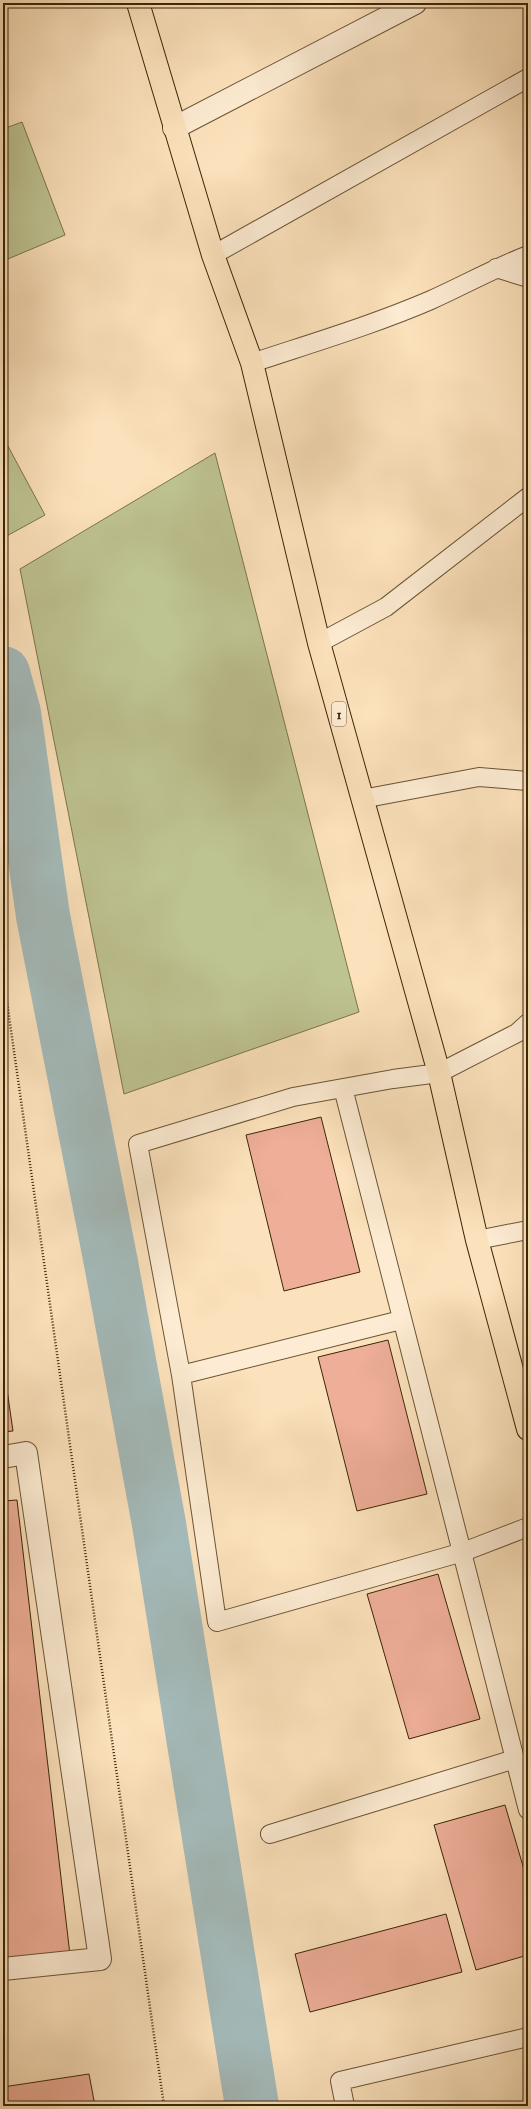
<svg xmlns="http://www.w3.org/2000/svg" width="531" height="2109" font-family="'IM FELL DW Pica',serif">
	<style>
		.green { fill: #bec392; stroke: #7c744c }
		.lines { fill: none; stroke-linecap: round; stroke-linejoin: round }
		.river { stroke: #a4bbbb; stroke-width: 54 }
		.building { fill: #eeae98; stroke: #3b2507 }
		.service-casing { stroke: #6b5434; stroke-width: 20 }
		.minor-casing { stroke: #6b5434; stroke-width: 24 }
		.trunk-casing { stroke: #3b2507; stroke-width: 24 }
		.path { stroke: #3b2507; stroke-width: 2.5; stroke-dasharray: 1 2; stroke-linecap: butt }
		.service { stroke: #fdecd3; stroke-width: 18 }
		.minor { stroke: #fdecd3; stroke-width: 22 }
		.trunk { stroke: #fce2bc; stroke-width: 22 }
		.labels { text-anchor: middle; stroke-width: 3.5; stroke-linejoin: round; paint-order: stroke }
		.shield { fill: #fdecd3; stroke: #756144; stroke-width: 1 }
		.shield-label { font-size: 14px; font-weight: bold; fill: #3b2507 }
	</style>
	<rect width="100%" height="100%" fill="#fce2bc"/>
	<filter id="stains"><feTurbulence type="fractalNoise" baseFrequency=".005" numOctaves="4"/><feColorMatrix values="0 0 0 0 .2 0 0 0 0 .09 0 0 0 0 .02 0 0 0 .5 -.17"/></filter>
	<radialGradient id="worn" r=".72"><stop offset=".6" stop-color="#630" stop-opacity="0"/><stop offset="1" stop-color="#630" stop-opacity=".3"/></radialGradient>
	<path class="green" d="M22 122 65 235 3 261V129Z
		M3 437 45 515 3 538Z
		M215 453 359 1012 124 1094 20 569Z"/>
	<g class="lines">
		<path class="river" d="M3 673 14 713 43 916 111 1263 159 1524 252 2106"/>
	</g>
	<path class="building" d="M321 1117 360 1272 284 1291 246 1135Z
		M388 1340 427 1494 357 1511 318 1357Z
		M3 1362 13 1431 3 1432Z
		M17 1500 70 1955 3 1962V1501Z
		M438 1574 480 1719 409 1739 367 1594Z
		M505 1805 528 1883V1955L476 1970 434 1825Z
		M446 1914 462 1972 310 2012 295 1954Z
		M89 2074 95 2106H3V2087Z"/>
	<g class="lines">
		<defs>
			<path id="service" d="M213 255 528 78
				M496 268 528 278
				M252 363C312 343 373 325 431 300 464 285 495 268 528 255
				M319 643 386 607 528 497
				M362 799 479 777 528 781
				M528 1023 517 1033 439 1073 393 1079 293 1097 138 1144 181 1375 217 1622 463 1552 528 1527
				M343 1088C403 1329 468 1569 528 1810
				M477 1240 528 1230
				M181 1375 401 1320
				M270 1834 515 1759
				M345 2106 340 2081 528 2037"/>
			<path id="minor" d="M174 128 415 3
				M3 1457 26 1453 100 1959 3 1969"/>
			<path id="trunk" d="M138 3 213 255 252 363 319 643 439 1073 477 1240 528 1429"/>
		</defs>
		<use href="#service" class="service-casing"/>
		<use href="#minor" class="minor-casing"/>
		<use href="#trunk" class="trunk-casing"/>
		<path class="path" d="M3 974 164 2106"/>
		<use href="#service" class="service"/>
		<use href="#minor" class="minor"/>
		<use href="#trunk" class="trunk"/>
	</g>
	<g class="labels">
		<rect class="shield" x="332" y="702" width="14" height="24" rx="3"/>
		<g class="shield-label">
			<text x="339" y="719">1</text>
		</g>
	</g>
	<rect width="531" height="2109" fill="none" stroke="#fce2bc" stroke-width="16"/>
	<rect x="4" y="4" width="523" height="2101" fill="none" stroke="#3b2507" stroke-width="2"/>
	<rect x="8" y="8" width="515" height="2093" fill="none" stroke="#3b2507"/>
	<rect width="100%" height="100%" filter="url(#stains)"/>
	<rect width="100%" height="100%" fill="url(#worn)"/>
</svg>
